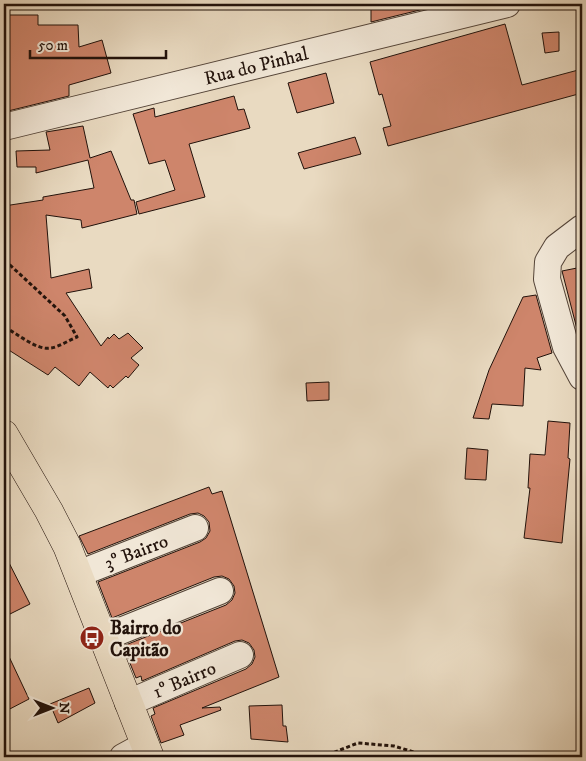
<svg xmlns="http://www.w3.org/2000/svg" width="586" height="761" font-family="'IM FELL DW Pica',serif">
	<style>
		.building { fill: #ce856b; stroke: #22120b }
		.lines { fill: none; stroke-linecap: round; stroke-linejoin: round }
		.minor-casing { stroke: #544438; stroke-width: 28 }
		.major-casing { stroke: #22120b; stroke-width: 29 }
		.path { stroke: #22120b; stroke-width: 3; stroke-dasharray: 4 2.5; stroke-linecap: butt }
		.minor { stroke: #f1e7d7; stroke-width: 26 }
		.major { stroke: #e9dac1; stroke-width: 28 }
		.labels { text-anchor: middle; stroke-width: 4.5; stroke-linejoin: round; paint-order: stroke }
		.street-label { font-size: 19px; fill: #22120b; stroke: #f1e7d7 }
		.poi-label { font-size: 19px; font-weight: bold; fill: #22120b; stroke: #f1e7d7; text-anchor: start }
	</style>
	<rect width="100%" height="100%" fill="#e9dac1"/>
	<filter id="stains"><feTurbulence type="fractalNoise" baseFrequency=".004" numOctaves="4"/><feColorMatrix values="0 0 0 0 .2 0 0 0 0 .09 0 0 0 0 .02 0 0 0 .5 -.17"/></filter>
	<radialGradient id="worn" r=".72"><stop offset=".6" stop-color="#630" stop-opacity="0"/><stop offset="1" stop-color="#630" stop-opacity=".3"/></radialGradient>
	<path class="building" d="M371 4H440V5L371 22Z
		M4 15H38V25H78L79 47 102 40 111 73 69 85V96L4 112Z
		M505 24 522 85 582 69V93L388 146 383 128 391 126 382 94 379 95 370 62Z
		M559 32V51L545 53 542 33Z
		M326 73 334 103 297 113 288 83Z
		M234 96 238 110 244 109 250 128 189 144 205 197 139 214 136 202 175 190 165 160 149 164 133 114 154 108 155 117Z
		M83 126 90 158 111 151 131 200H134L137 214 82 228 81 220 46 215 51 278 89 269 92 288 66 293 101 346 108 337 109 339 114 334 119 339 128 333 143 348 131 358 139 365 128 378 126 376 113 388 110 385 108 388 90 372 79 386 55 367 48 375 4 347V206L43 200V197L94 188 88 160 36 173V167H17L16 151 50 150 46 132Z
		M355 137 361 154 304 169 298 153Z
		M582 267V331L578 333 562 271Z
		M536 295 552 353 537 358 541 370 525 368 523 406 492 404 489 419 473 418 489 370 523 297Z
		M329 382V400L307 401 306 383Z
		M548 421 570 423 568 458 570 459 562 543 524 538 530 488H528L530 454 545 455Z
		M467 448 488 450 486 480 465 479Z
		M209 487 212 494 222 491 279 677 202 708 220 707 221 710 180 725 184 735 161 743 151 716 155 714 153 708 246 669 252 664 255 657 254 650 249 643 242 640 235 641 142 681 141 676 136 678 123 646 226 605 232 600 235 593 234 586 229 579 222 576 214 577 112 618 98 582 200 542 206 538 210 531 209 522 204 516 198 513 190 514 88 554 79 536Z
		M4 553 30 604 4 617Z
		M4 646 29 699 4 712Z
		M89 688 95 703 58 723 50 704Z
		M282 705 283 726H286L288 742 251 739 249 706Z"/>
	<g class="lines">
		<defs>
			<path id="minor" d="M4 127 507 4
				M582 228 557 247 548 262 547 279 566 347 582 377
				M78 574 195 528
				M103 638 220 591
				M128 703 240 655
				M123 757 145 745"/>
			<path id="major" d="M4 434 49 511 67 546 150 757"/>
		</defs>
		<use href="#minor" class="minor-casing"/>
		<use href="#major" class="major-casing"/>
		<path class="path" d="M4 262 10 265 65 316 77 337C69 340 59 347 51 348 37 351 17 333 4 327
			M322 757 358 743 394 746 430 757"/>
		<use href="#minor" class="minor"/>
		<use href="#major" class="major"/>
	</g>
	<defs>
		<symbol id="bus-disc" viewBox="-11 -11 22 22"><circle r="9.5" fill="#8f2418" stroke="#f1e7d7"/><path d="M-5-6H5V4H4V6H2V4H-2V6H-4V4H-5ZM-3.5-4V0h7V-4ZM-3.5 1.2v1.5H-2V1.2ZM2 1.2v1.5H3.5V1.2Z" fill="#fff"/></symbol>
	</defs>
	<g fill-rule="evenodd">
		<use href="#bus-disc" x="78" y="624" width="28" height="28"/>
	</g>
	<g class="labels">
		<g class="street-label">
			<text transform="translate(256 65) rotate(-14)" y="7">Rua do Pinhal</text>
			<text transform="translate(136 551) rotate(-21)" y="7">3º Bairro</text>
			<text transform="translate(184 679) rotate(-23)" y="7">1º Bairro</text>
		</g>
		<g class="poi-label">
			<text x="110" y="634">Bairro do<tspan x="110" dy="22">Capitão</tspan></text>
		</g>
	</g>
	<rect width="586" height="761" fill="none" stroke="#e9dac1" stroke-width="20"/>
	<rect x="5" y="5" width="576" height="751" fill="none" stroke="#22120b" stroke-width="2.5"/>
	<rect x="10" y="10" width="566" height="741" fill="none" stroke="#22120b"/>
	<g transform="translate(52 708) rotate(90)" stroke="#f1e7d7" stroke-width="4" paint-order="stroke">
	<path d="M0-4L9 19L0 12L-9 19Z" fill="#22120b"/>
	<text y="-8" font-size="14" font-weight="bold" text-anchor="middle" fill="#22120b">N</text>
	</g>
	<path d="M30 50v8h136v-8" fill="none" stroke="#22120b" stroke-width="2.5"/>
	<text x="38" y="50" font-size="15" fill="#22120b" stroke="#f1e7d7" stroke-width="4" paint-order="stroke">50 m</text>
	<rect width="100%" height="100%" filter="url(#stains)"/>
	<rect width="100%" height="100%" fill="url(#worn)"/>
</svg>
